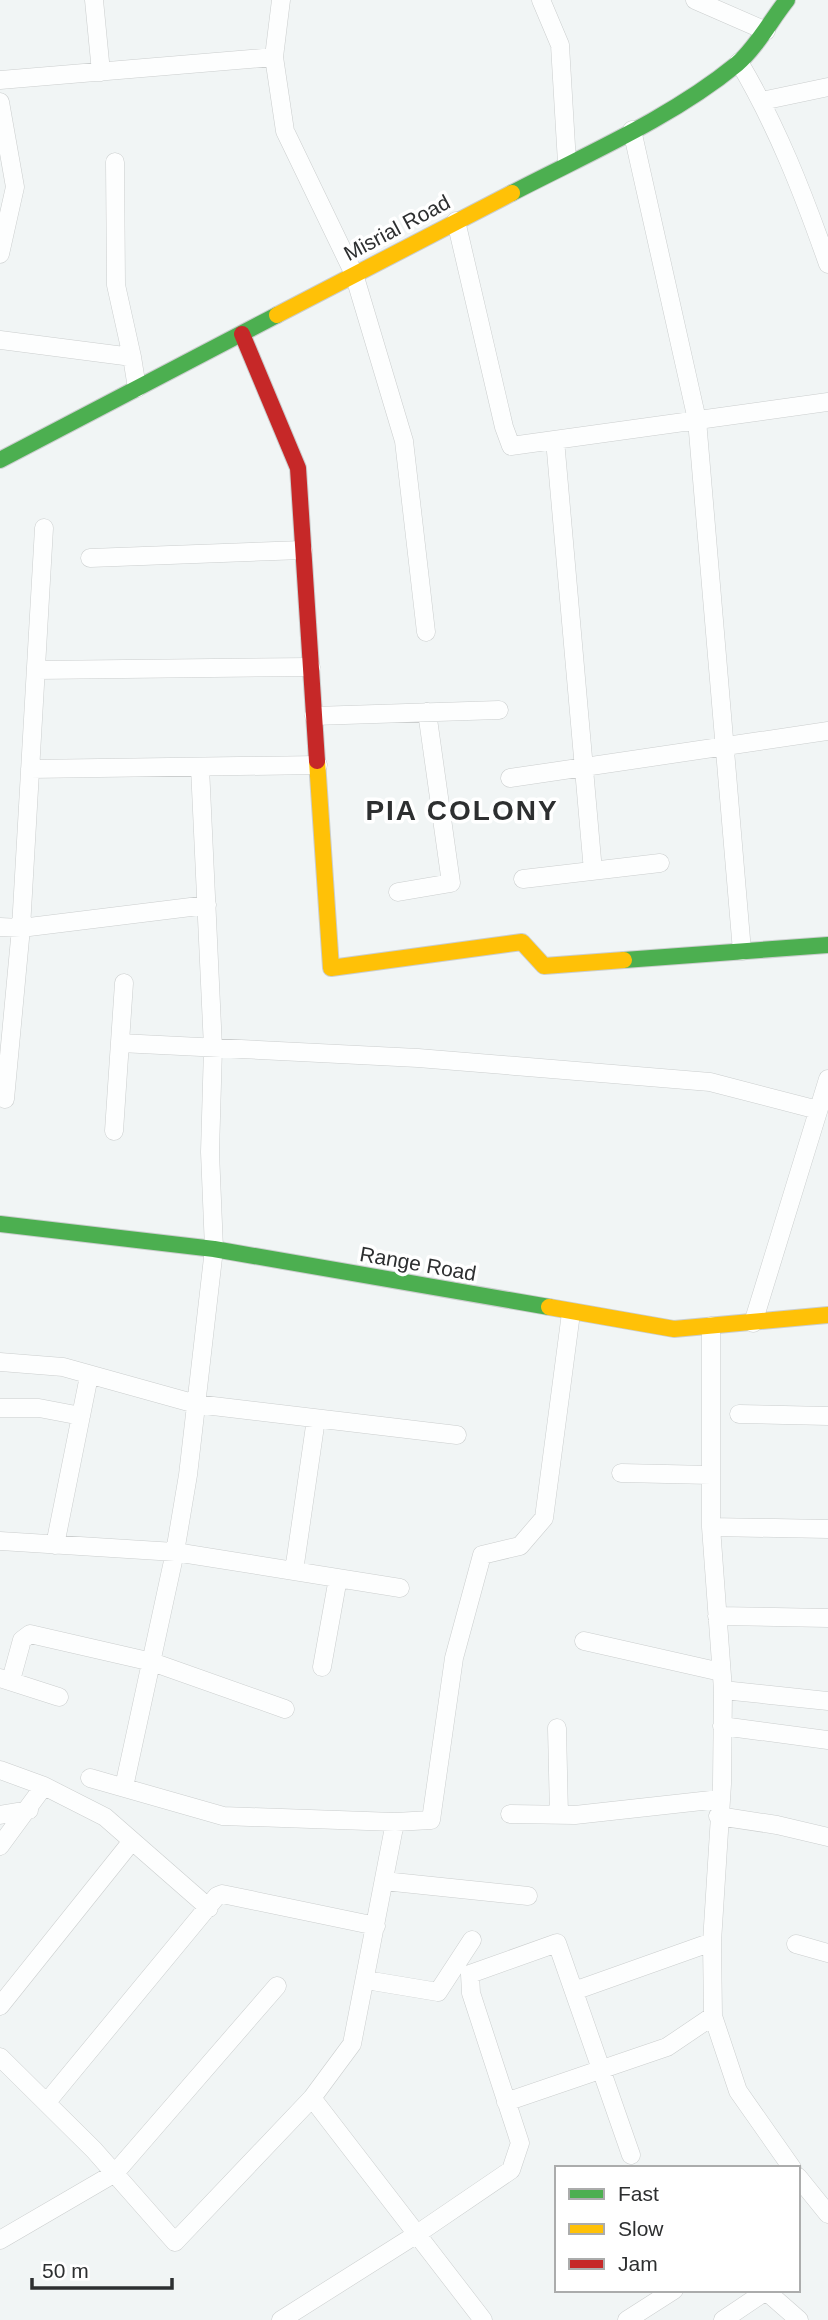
<svg xmlns="http://www.w3.org/2000/svg" width="828" height="2320" font-family="Arial,sans-serif">
	<style>
		.lines { fill: none; stroke-linecap: round; stroke-linejoin: round }
		.street-casing { stroke: #cbcece; stroke-width: 19 }
		.fast-casing { stroke: #cbcece; stroke-width: 18 }
		.slow-casing { stroke: #cbcece; stroke-width: 18 }
		.jam-casing { stroke: #cbcece; stroke-width: 18 }
		.street { stroke: #fdfefe; stroke-width: 18 }
		.fast { stroke: #4caf50; stroke-width: 16 }
		.slow { stroke: #ffc107; stroke-width: 16 }
		.jam { stroke: #c62828; stroke-width: 16 }
		.labels { text-anchor: middle; stroke-width: 7; stroke-linejoin: round; paint-order: stroke }
		.street-label { font-size: 21px; fill: #2d2f30; stroke: #fff }
		.district-label { font-size: 28px; font-weight: bold; letter-spacing: 2px; fill: #2d2f30; stroke: #fff }
	</style>
	<rect width="100%" height="100%" fill="#f1f5f5"/>
	<g class="lines">
		<defs>
			<path id="street" d="M94 0 101 72
				M281 0 274 57 285 131 354 274 404 441 426 632
				M541 0 560 45 567 163
				M695 0 766 31
				M739 62C777 126 803 193 828 264
				M0 80 274 57
				M762 101 828 87
				M0 102 15 187 0 254
				M632 130 697 420 742 951
				M115 162 116 285 132 357
				M456 221 504 427 511 446 828 402
				M0 340 132 357 137 388
				M555 440 593 871
				M90 558 303 550
				M37 670 311 667
				M314 716 499 710
				M30 769 318 765
				M510 778 828 731
				M523 879 660 863
				M398 892 451 883 427 712
				M0 927 21 928 207 905
				M120 1043 418 1058 710 1082 818 1110
				M5 1099 21 928 44 528
				M114 1131 124 983
				M753 1323 828 1079
				M711 1326V1527L723 1690 722 1784 712 1942 713 2016 738 2091 792 2168
				M0 1362 63 1367 196 1404 457 1435
				M0 1408H39L81 1416
				M739 1414 828 1416
				M621 1473 711 1475
				M711 1527 828 1529
				M0 1541 175 1552 400 1588
				M55 1545 89 1376
				M294 1571 316 1419
				M717 1616 828 1618
				M584 1641 721 1672
				M322 1667 338 1578
				M0 1678 59 1697
				M11 1680 22 1640 30 1634 152 1662 285 1709
				M723 1690 828 1701
				M722 1726 828 1740
				M557 1728 559 1815
				M0 1770 44 1786 105 1817 209 1908
				M90 1778 223 1816 395 1822 431 1820 454 1658 482 1555 520 1546 544 1518 571 1313
				M124 1787 175 1552 188 1475 214 1249 210 1152 213 1048 200 767
				M510 1814 575 1815 720 1799
				M0 1815 29 1810
				M718 1816 777 1825 828 1837
				M0 1846 44 1786
				M384 1881 528 1896
				M796 1944 828 1953
				M366 1980 438 1992 472 1940
				M574 1991 712 1942
				M0 2006 132 1841
				M0 2057 94 2150 175 2242 312 2098 352 2044 395 1822
				M312 2098 483 2320
				M47 2102 217 1896 222 1894 376 1926
				M506 2102 667 2047 713 2016
				M798 2177 828 2214
				M0 2240 115 2173 277 1986
				M281 2320 417 2234 511 2170 520 2143 471 1993 470 1974 557 1943 631 2155
				M627 2320 674 2290
				M723 2320 766 2291 799 2320"/>
			<path id="fast" d="M512 193C587 154 671 118 737 64 756 48 771 20 787 0
				M0 460 277 315
				M624 960 828 945
				M0 1224 214 1249 549 1307"/>
			<path id="slow" d="M277 315 512 193
				M317 761 331 968 522 942 544 966 624 960
				M549 1307 674 1329 828 1315"/>
			<path id="jam" d="M242 334 298 468 317 761"/>
		</defs>
		<use href="#street" class="street-casing"/>
		<use href="#fast" class="fast-casing"/>
		<use href="#slow" class="slow-casing"/>
		<use href="#jam" class="jam-casing"/>
		<use href="#street" class="street"/>
		<use href="#fast" class="fast"/>
		<use href="#slow" class="slow"/>
		<use href="#jam" class="jam"/>
	</g>
	<g class="labels">
		<g class="street-label">
			<text transform="translate(397 228) rotate(-28)" y="7">Misrial Road</text>
			<text transform="translate(418 1264) rotate(10)" y="7">Range Road</text>
		</g>
		<g class="district-label">
			<text x="462" y="820">PIA COLONY</text>
		</g>
	</g>
	<rect x="555" y="2166" width="245" height="126" fill="#ffffff" stroke="#abacac" stroke-width="2"/>
	<rect x="569" y="2189" width="35" height="10" fill="#4caf50" stroke="#abacac" stroke-width="2"/>
	<text x="618" y="2201" font-size="21" fill="#2d2f30">Fast</text>
	<rect x="569" y="2224" width="35" height="10" fill="#ffc107" stroke="#abacac" stroke-width="2"/>
	<text x="618" y="2236" font-size="21" fill="#2d2f30">Slow</text>
	<rect x="569" y="2259" width="35" height="10" fill="#c62828" stroke="#abacac" stroke-width="2"/>
	<text x="618" y="2271" font-size="21" fill="#2d2f30">Jam</text>
	<path d="M32 2278v10h140v-10" fill="none" stroke="#2d2f30" stroke-width="3.5"/>
	<text x="42" y="2278" font-size="21" fill="#2d2f30" stroke="#ffffff" stroke-width="5" paint-order="stroke">50 m</text>
</svg>
